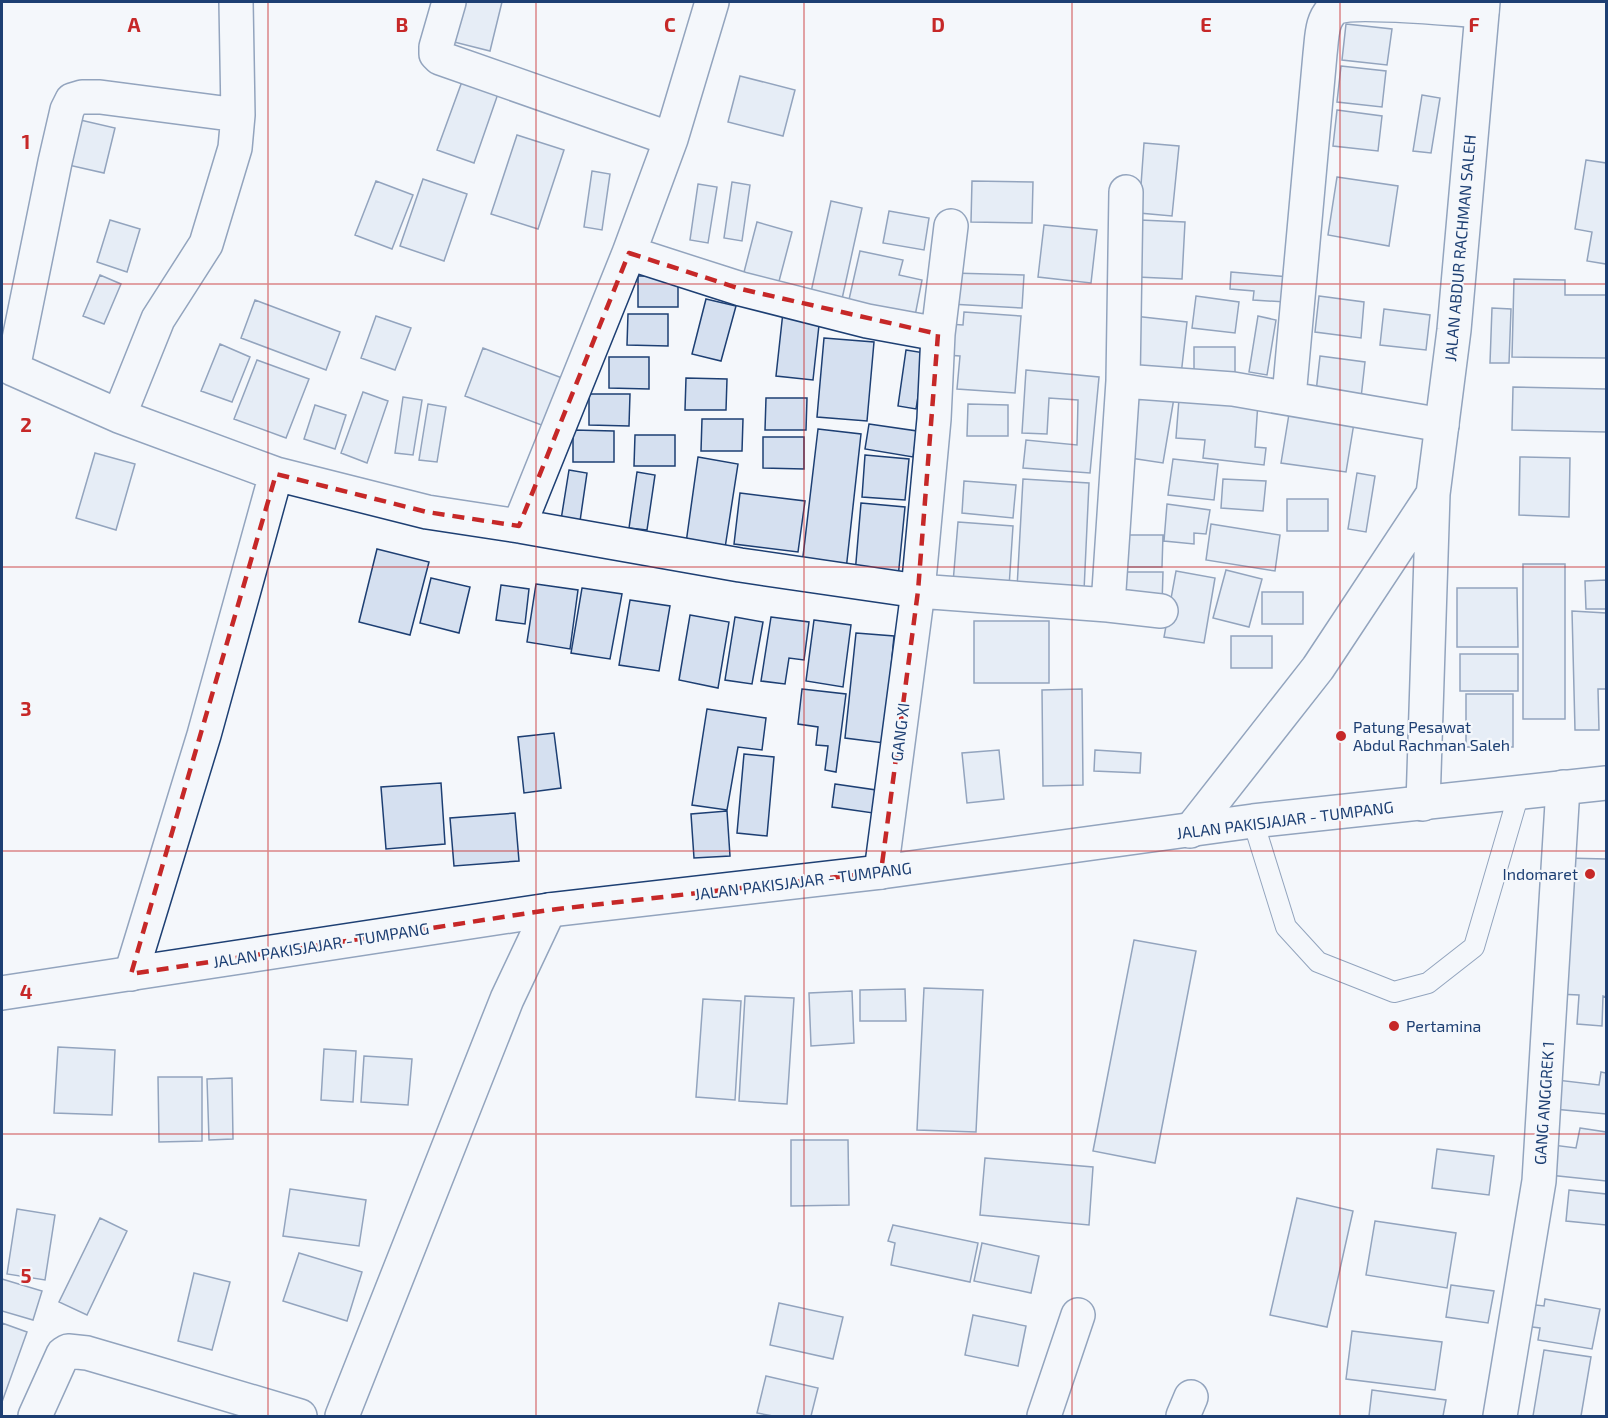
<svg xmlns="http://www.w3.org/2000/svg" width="1608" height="1418" font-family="'Exo 2',sans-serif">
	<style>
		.building { fill: #d5e0f0; stroke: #1d3f73; stroke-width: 1.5 }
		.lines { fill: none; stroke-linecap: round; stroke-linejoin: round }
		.lane-casing { stroke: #1d3f73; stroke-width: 22 }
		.street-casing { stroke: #1d3f73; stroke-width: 36 }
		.secondary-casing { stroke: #1d3f73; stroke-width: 36 }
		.primary-casing { stroke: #1d3f73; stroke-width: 36 }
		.lane { stroke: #f4f7fb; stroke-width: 20 }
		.street { stroke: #f4f7fb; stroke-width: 33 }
		.secondary { stroke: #f4f7fb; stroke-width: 33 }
		.primary { stroke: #f4f7fb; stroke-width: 33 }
		.marked { fill: none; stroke: #c62828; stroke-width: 4.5; stroke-dasharray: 12 8; stroke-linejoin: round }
		.grid { fill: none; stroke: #c62828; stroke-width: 1.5; stroke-opacity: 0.55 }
		.poi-dot { fill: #c62828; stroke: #f4f7fb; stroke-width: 2 }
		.labels { text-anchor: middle; stroke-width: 4.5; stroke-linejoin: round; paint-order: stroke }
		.street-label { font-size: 16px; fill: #1d3f73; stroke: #f4f7fb }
		.poi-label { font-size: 16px; fill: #1d3f73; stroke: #f4f7fb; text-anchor: start }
		.grid-label { font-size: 20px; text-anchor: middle; font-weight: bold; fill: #c62828; stroke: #f4f7fb; stroke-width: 4.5; stroke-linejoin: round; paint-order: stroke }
	</style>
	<rect width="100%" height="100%" fill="#f4f7fb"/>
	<path class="building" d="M464 2H502L490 51 454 42Z
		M1346 24 1392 29 1387 65 1342 60Z
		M1341 66 1386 71 1382 107 1337 102Z
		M464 76 500 88 474 163 437 150Z
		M740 76 795 90 783 136 728 122Z
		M1422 95 1440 98 1431 153 1413 151Z
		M1337 110 1382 116 1378 151 1333 146Z
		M76 119 115 128 104 173 64 164Z
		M517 135 564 150 538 229 491 214Z
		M1144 143 1179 146 1172 216 1139 213Z
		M1586 160 1606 163V264L1587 261 1592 232 1575 229Z
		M592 171 610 174 602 230 584 227Z
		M1337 177 1398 186 1389 246 1328 235Z
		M423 179 467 194 444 261 400 246Z
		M376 181 413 195 392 249 355 235Z
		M972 181 1033 182 1032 223 971 222Z
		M732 182 750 185 742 241 724 238Z
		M698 184 717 187 708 243 690 240Z
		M831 201 862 208 842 299 811 292Z
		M889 211 929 218 924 250 883 243Z
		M110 220 140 229 127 272 97 262Z
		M1140 220 1185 222 1182 279 1137 277Z
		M757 222 792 232 778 285 743 276Z
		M1044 225 1097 230 1091 283 1038 277Z
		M860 251 903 260 899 275 922 280 915 316 848 304Z
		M1231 272 1289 277 1286 302 1253 300 1254 291 1230 289Z
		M951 273 1024 275 1022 308 950 304Z
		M100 275 121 284 104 324 83 316Z
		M638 276H678V307H638Z
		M1514 279 1565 280V295H1606V358L1512 357Z
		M1196 296 1239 302 1235 333 1192 328Z
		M1319 296 1364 302 1361 338 1315 332Z
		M706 299 736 306 721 361 692 354Z
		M255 300 340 332 326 370 241 338Z
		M1492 308 1511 309 1509 363H1490Z
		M1384 309 1430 315 1426 350 1380 345Z
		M783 312 820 316 813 380 776 376Z
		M964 312 1021 316 1015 393 957 389 960 356 946 355 948 324 963 325Z
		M628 314H668V346L627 345Z
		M376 316 411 328 395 370 361 358Z
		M1134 316 1187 322 1181 375 1127 368Z
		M1258 316 1276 320 1267 375 1249 372Z
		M824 338 874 342 867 421 817 417Z
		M220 344 250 357 232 402 201 391Z
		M1194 347H1235V380L1194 379Z
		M483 348 570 381 552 429 465 396Z
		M906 350 925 353 916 409 898 406Z
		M1320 356 1365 362 1361 398 1316 392Z
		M609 357H649V389L609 388Z
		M257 360 309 379 286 438 234 419Z
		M1026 370 1099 377 1090 473 1023 468 1026 440 1077 445 1078 400 1049 398 1047 434 1022 433Z
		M686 378 727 379 726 410H685Z
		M1513 387 1606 389V432L1512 430Z
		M1134 391 1174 398 1163 463 1124 457Z
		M363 392 388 401 367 463 341 453Z
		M589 394H630L629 426 589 425Z
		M403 397 422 400 413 455 395 453Z
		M766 398H807L806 430H765Z
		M1179 399 1258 402 1255 447 1266 448 1264 465 1203 458 1205 440 1176 438Z
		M428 404 446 407 437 462 419 460Z
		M968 404 1008 405V436H967Z
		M315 405 346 415 335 449 304 439Z
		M1289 414 1354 423 1346 472 1281 463Z
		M702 419H743L742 451H701Z
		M869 424 917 431 913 457 865 449Z
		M818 429 861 434 846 570 802 565Z
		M573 430 614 431V462H573Z
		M635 435H675V466H634Z
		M763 437H804V469L763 468Z
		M95 453 135 464 116 530 76 518Z
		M865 455 909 459 905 500 862 497Z
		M698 457 738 464 725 548 686 543Z
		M1520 457 1570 458 1569 517 1519 515Z
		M1173 459 1218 464 1214 500 1168 495Z
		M569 470 587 473 579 528 560 526Z
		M637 472 655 475 647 530 629 528Z
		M1357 473 1375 476 1366 532 1348 529Z
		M1023 479 1089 483 1084 591 1017 588Z
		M1223 479 1266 481 1263 511 1221 508Z
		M964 481 1016 485 1013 518 962 513Z
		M740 493 805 501 798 552 734 544Z
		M1287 499H1328V531H1287Z
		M861 503 905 507 898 578 855 574Z
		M1167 504 1210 510 1206 534 1194 533V544L1164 541Z
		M958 522 1013 526 1009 587 953 583Z
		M1211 524 1280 535 1275 571 1206 560Z
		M1122 535H1163L1162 567H1121Z
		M377 549 429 562 410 635 359 622Z
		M1523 564H1565V719H1523Z
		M1226 570 1262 579 1249 627 1213 618Z
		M1176 571 1215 578 1204 643 1164 637Z
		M1122 572H1163L1162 604H1121Z
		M431 578 470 587 459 633 420 623Z
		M1606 580V609H1586L1585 581Z
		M536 584 578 590 570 649 527 642Z
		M501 585 529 589 525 624 496 620Z
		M582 588 622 594 610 659 571 653Z
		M1457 588H1517L1518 647H1457Z
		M1262 592H1303V624H1262Z
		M630 600 670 606 659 671 619 665Z
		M1572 611 1606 613V689H1598L1599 730H1575Z
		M690 615 729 622 718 688 679 680Z
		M735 617 763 622 752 684 725 680Z
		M771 617 809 622 804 660 789 658 785 684 761 681Z
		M814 620 851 625 843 687 806 681Z
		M974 621H1049V683H974Z
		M856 633 894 636 884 743 845 738Z
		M1231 636H1272V668H1231Z
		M1460 654H1518V691H1460Z
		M802 689 846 694 836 772 825 770 828 746 816 745 818 727 798 724Z
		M1082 689 1083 785 1043 786 1042 690Z
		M1466 694H1513V747H1466Z
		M707 709 766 718 762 750 738 747 727 810 692 805Z
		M554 733 561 788 524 793 518 737Z
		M999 750 1004 799 967 803 962 753Z
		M1095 750 1141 753 1140 773 1094 771Z
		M744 754 774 757 767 836 737 833Z
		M441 783 445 844 386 849 381 787Z
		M835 784 876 790 873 813 832 807Z
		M727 811 730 856 694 858 691 814Z
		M515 813 519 861 454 866 450 818Z
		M1565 858 1606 859V997L1603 996 1602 1026 1577 1024 1579 995 1557 994Z
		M1134 940 1196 951 1155 1163 1093 1151Z
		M924 988 983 990 976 1132 917 1130Z
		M905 989 906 1021H860V990Z
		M852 991 854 1043 811 1046 809 993Z
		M745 996 794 998 787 1104 739 1101Z
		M703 999 741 1001 735 1100 696 1097Z
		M58 1047 115 1050 112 1115 54 1113Z
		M324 1049 356 1051 353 1102 321 1100Z
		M364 1056 412 1059 408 1105 361 1102Z
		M1601 1072 1606 1073V1114L1554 1109 1557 1080 1599 1085Z
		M158 1077H202V1141L159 1142Z
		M232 1078 233 1139 209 1140 207 1079Z
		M1580 1128 1606 1132V1181L1549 1175 1553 1145 1576 1148Z
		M791 1140H848L849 1205 791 1206Z
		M1437 1149 1494 1156 1489 1195 1432 1188Z
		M985 1158 1093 1167 1089 1225 980 1215Z
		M290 1189 366 1200 359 1246 283 1236Z
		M1569 1190 1606 1194V1225L1566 1221Z
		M1297 1198 1353 1211 1327 1327 1270 1315Z
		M17 1209 55 1215 45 1280 7 1274Z
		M100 1218 127 1231 87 1315 59 1302Z
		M1375 1221 1456 1233 1447 1288 1366 1275Z
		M893 1225 978 1243 970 1282 891 1265 895 1243 888 1241Z
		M982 1243 1039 1256 1031 1293 974 1281Z
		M299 1253 362 1272 347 1321 283 1301Z
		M194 1273 230 1282 212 1350 178 1341Z
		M2 1279 42 1291 33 1320 2 1311Z
		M1451 1285 1494 1291 1488 1323 1446 1317Z
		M1545 1299 1600 1309 1592 1349 1538 1340 1540 1328 1524 1326 1527 1304 1544 1306Z
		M779 1303 843 1317 833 1359 770 1345Z
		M973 1315 1026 1326 1018 1366 965 1355Z
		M2 1323 27 1332 2 1402Z
		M1352 1331 1442 1342 1435 1390 1346 1379Z
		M1544 1350 1591 1357 1581 1416H1533Z
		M766 1376 818 1388 811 1416H773L757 1413Z
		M1372 1390 1446 1400 1443 1416H1369Z"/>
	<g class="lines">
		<defs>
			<path id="lane" d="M1253 821 1286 927 1318 962 1394 992 1428 983 1474 947 1519 793"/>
			<path id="street" d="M449 2 436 47V54L440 58 671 139
				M629 253 741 289 867 321 938 334
				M2 358 13 369 119 416 276 474 427 512 519 526 740 565 918 591 1108 605 1161 611
				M13 369 55 162 67 110 72 100 82 97H100L238 115 236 2
				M1123 381 1233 389 1442 425
				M1289 397 1320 54C1322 38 1321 18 1335 8 1352 0 1456 9 1482 11
				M119 416 158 319 206 244 235 148 238 115
				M519 526 629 253 671 139 712 2
				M1108 605 1123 381 1126 192
				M881 872 918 591 934 419 938 334 951 226
				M131 974 204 735 276 474
				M35 1416 63 1354 68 1351 87 1353 152 1372 300 1416
				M342 1416 507 999 549 910
				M1044 1416 1078 1315
				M1183 1416 1191 1397
				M1500 1416 1539 1181 1563 787"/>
			<path id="secondary" d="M1423 804 1433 494 1454 330 1483 2
				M1190 831 1318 668 1433 494"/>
			<path id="primary" d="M2 993 549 910 881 872 1253 821 1606 783"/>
		</defs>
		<use href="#lane" class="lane-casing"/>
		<use href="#street" class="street-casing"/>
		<use href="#secondary" class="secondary-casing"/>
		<use href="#primary" class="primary-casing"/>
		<use href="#lane" class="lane"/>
		<use href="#street" class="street"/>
		<use href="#secondary" class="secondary"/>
		<use href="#primary" class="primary"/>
	</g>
	<path d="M0 0H1608V1418H0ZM629 253 741 289 938 334 918 591 881 872 549 910 131 974 276 474 427 512 519 526Z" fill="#f4f7fb" fill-opacity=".55" fill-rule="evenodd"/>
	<path class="marked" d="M629 253 741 289 938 334 918 591 881 872 549 910 131 974 276 474 427 512 519 526Z"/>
	<path class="grid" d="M268 2V1416M536 2V1416M804 2V1416M1072 2V1416M1340 2V1416M2 284H1606M2 567H1606M2 851H1606M2 1134H1606"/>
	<g class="poi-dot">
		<circle cx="1341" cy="736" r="6"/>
		<circle cx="1590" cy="874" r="6"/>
		<circle cx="1394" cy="1026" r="6"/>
	</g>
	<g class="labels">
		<g class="street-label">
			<text transform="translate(1460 248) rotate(-85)" y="6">JALAN ABDUR RACHMAN SALEH</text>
			<text transform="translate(900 732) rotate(-83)" y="6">GANG XI</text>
			<text transform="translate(1285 820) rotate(-7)" y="6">JALAN PAKISJAJAR - TUMPANG</text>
			<text transform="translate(803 881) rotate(-7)" y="6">JALAN PAKISJAJAR - TUMPANG</text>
			<text transform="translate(321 945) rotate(-9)" y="6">JALAN PAKISJAJAR - TUMPANG</text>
			<text transform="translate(1544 1103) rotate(-86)" y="6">GANG ANGGREK 1</text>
		</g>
		<g class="poi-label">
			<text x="1353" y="733">Patung Pesawat<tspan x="1353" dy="18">Abdul Rachman Saleh</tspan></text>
			<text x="1578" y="880" text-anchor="end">Indomaret</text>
			<text x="1406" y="1032">Pertamina</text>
		</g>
	</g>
	<g class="grid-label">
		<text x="134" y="32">A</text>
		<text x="402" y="32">B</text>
		<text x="670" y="32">C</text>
		<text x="938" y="32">D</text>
		<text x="1206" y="32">E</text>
		<text x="1474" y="32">F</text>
		<text x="26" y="149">1</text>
		<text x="26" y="432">2</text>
		<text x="26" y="716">3</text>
		<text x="26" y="999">4</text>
		<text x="26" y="1283">5</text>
	</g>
	<rect width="1608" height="1418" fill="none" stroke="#1d3f73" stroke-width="6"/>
</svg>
